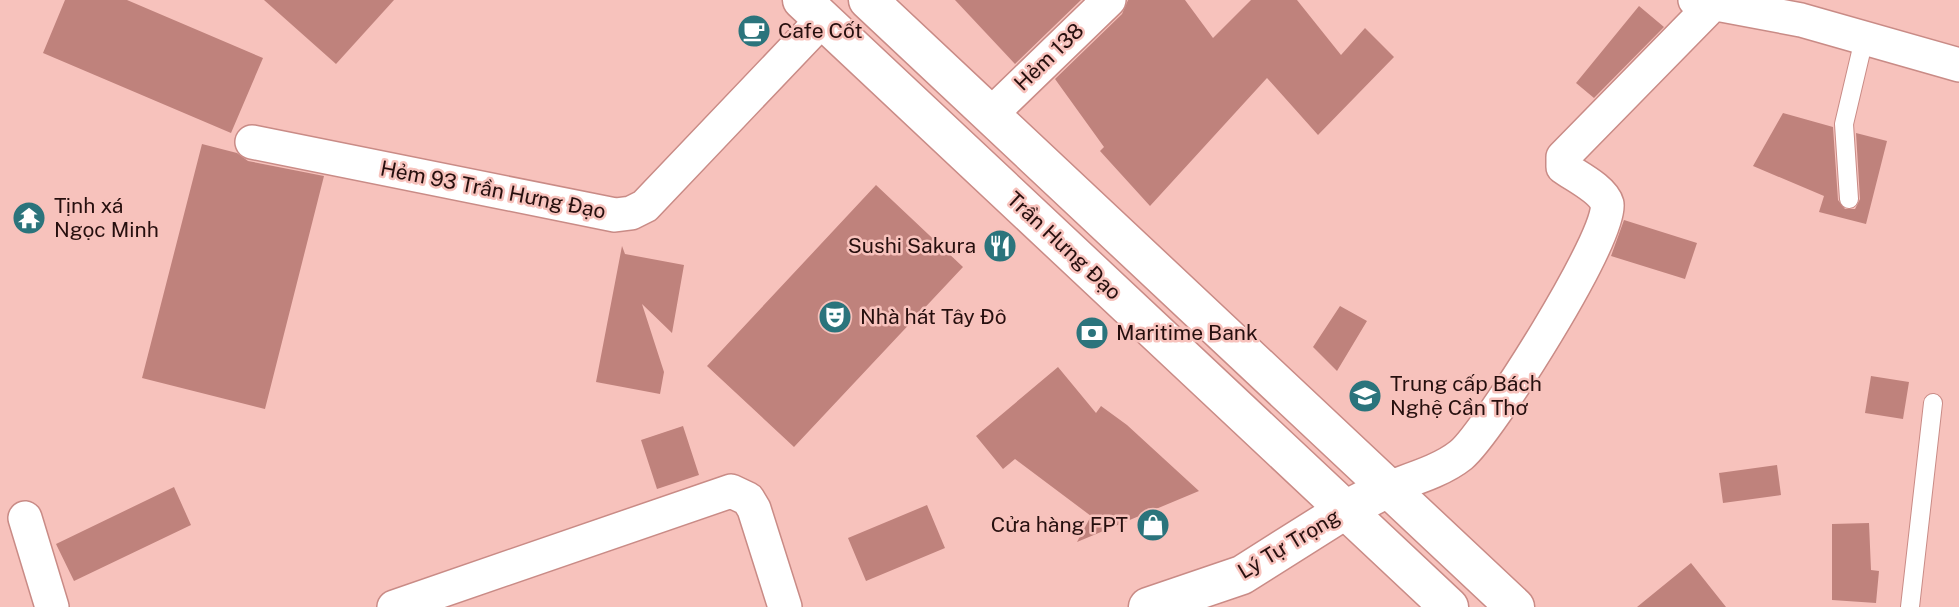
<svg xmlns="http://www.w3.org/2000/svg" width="1959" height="607" font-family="'Public Sans',sans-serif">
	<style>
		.building { fill: #bf827c }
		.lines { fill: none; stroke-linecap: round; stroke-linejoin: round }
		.lane-casing { stroke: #c98b86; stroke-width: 20 }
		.street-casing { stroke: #c98b86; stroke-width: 36 }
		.secondary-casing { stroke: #c98b86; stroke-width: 41 }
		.highway-casing { stroke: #c98b86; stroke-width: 41 }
		.lane { stroke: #fff; stroke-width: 18 }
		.street { stroke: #fff; stroke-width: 33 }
		.secondary { stroke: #fff; stroke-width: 38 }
		.highway { stroke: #fff; stroke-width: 38 }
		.labels { text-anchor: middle; stroke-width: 5; stroke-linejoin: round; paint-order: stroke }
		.poi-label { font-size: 21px; fill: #260f0e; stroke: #f7c2bc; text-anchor: start }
		.street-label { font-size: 21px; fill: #260f0e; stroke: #f7c2bc }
	</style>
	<rect width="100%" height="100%" fill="#f7c2bc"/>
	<path class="building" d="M65 0H127L263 58 231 133 43 53Z
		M264 0H394L336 64Z
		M955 0H1081L1015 64Z
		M1128 0H1185L1213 38 1251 0H1297L1341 55 1365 28 1394 57 1318 135 1267 78 1150 206 1100 151 1104 147 1055 79 1122 14Z
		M1639 6 1664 27 1594 98 1576 83Z
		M1783 113 1833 127 1838 200 1845 209H1855L1860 199 1856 133 1887 141 1866 224 1819 212 1824 196 1753 166Z
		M202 144 237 153 248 161 324 176 265 409 142 378Z
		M876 185 963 267 794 447 707 366Z
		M1624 220 1697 243 1685 279 1611 256Z
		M622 246 625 254 684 265 672 333 642 304 664 372 660 394 596 382Z
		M1340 306 1367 321 1337 371 1313 347Z
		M1058 367 1096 413 1101 406 1127 425 1199 491 1077 542 1091 516 1015 459 1003 469 976 436Z
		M1871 376 1909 382 1903 419 1865 413Z
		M683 426 699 475 657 489 641 440Z
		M1777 465 1781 495 1723 503 1719 473Z
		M174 487 191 525 74 581 56 544Z
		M927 505 945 548 866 581 848 538Z
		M1869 523 1871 570 1879 571 1876 603 1832 600V524Z
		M1691 563 1726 607H1637Z"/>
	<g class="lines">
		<defs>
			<path id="lane" d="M1849 199 1844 124 1864 39
				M1910 607 1933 403"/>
			<path id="street" d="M1695 0 1801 20 1959 65
				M990 115 1109 0
				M252 142 615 215 631 213 645 206 823 19
				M1388 488C1412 479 1441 471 1461 455 1488 433 1615 232 1607 204 1603 189 1575 176 1563 167V157L1712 5
				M25 518 52 607
				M394 607 731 491 748 499 754 509 785 607"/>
			<path id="secondary" d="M1148 607 1242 575 1345 510 1388 488"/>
			<path id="highway" d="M802 0 1449 607
				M868 0 1515 607"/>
		</defs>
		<use href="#lane" class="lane-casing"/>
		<use href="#street" class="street-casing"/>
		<use href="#secondary" class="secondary-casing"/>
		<use href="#highway" class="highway-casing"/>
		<use href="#lane" class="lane"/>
		<use href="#street" class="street"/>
		<use href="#secondary" class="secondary"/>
		<use href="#highway" class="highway"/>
	</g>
	<defs>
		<symbol id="cafe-disc" viewBox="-11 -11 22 22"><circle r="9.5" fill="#2b747c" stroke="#f7c2bc"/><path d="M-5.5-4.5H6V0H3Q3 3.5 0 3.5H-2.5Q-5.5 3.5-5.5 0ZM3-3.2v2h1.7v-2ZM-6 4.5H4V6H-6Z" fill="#fff"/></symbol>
		<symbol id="temple-disc" viewBox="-11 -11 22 22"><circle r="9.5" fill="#2b747c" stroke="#f7c2bc"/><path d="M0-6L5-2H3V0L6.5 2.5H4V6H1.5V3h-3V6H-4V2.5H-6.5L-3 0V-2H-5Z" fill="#fff"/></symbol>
		<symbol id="restaurant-disc" viewBox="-11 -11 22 22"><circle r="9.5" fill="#2b747c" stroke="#f7c2bc"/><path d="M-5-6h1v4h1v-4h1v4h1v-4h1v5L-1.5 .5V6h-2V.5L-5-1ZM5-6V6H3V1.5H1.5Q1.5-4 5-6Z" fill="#fff"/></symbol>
		<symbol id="theatre-disc" viewBox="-11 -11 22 22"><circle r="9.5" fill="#2b747c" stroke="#f7c2bc"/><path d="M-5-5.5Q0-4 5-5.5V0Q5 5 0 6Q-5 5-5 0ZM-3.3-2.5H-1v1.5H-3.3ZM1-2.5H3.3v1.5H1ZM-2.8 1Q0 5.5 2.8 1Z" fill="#fff"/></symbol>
		<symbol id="bank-disc" viewBox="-11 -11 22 22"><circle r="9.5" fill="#2b747c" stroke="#f7c2bc"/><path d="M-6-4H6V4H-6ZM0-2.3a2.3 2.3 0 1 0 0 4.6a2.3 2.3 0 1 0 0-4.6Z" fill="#fff"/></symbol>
		<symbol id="university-disc" viewBox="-11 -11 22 22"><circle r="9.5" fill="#2b747c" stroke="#f7c2bc"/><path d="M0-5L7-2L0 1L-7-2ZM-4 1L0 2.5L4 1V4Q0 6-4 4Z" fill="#fff"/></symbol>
		<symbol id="shop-disc" viewBox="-11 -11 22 22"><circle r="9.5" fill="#2b747c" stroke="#f7c2bc"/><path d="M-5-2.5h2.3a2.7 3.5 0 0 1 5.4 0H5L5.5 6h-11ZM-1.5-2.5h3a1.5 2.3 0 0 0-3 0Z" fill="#fff"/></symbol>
	</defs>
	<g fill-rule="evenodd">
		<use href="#cafe-disc" x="735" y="12" width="38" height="38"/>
		<use href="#temple-disc" x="10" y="199" width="38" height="38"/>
		<use href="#restaurant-disc" x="981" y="227" width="38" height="38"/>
		<use href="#theatre-disc" x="816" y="298" width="38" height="38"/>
		<use href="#bank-disc" x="1073" y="314" width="38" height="38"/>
		<use href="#university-disc" x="1346" y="377" width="38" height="38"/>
		<use href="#shop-disc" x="1134" y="506" width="38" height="38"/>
	</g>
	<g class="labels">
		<g class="poi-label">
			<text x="778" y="38">Cafe Cốt</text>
			<text x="54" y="213">Tịnh xá<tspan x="54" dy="24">Ngọc Minh</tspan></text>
			<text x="976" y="253" text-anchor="end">Sushi Sakura</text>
			<text x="860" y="324">Nhà hát Tây Đô</text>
			<text x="1116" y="340">Maritime Bank</text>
			<text x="1390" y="391">Trung cấp Bách<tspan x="1390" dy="24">Nghệ Cần Thơ</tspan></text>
			<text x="1128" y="532" text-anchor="end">Cửa hàng FPT</text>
		</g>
		<g class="street-label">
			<text transform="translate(1049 57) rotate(-44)" y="7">Hẻm 138</text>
			<text transform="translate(493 190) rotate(11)" y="7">Hẻm 93 Trần Hưng Đạo</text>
			<text transform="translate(1064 246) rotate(43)" y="7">Trần Hưng Đạo</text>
			<text transform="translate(1289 544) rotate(-31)" y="7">Lý Tự Trọng</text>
		</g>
	</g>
</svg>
